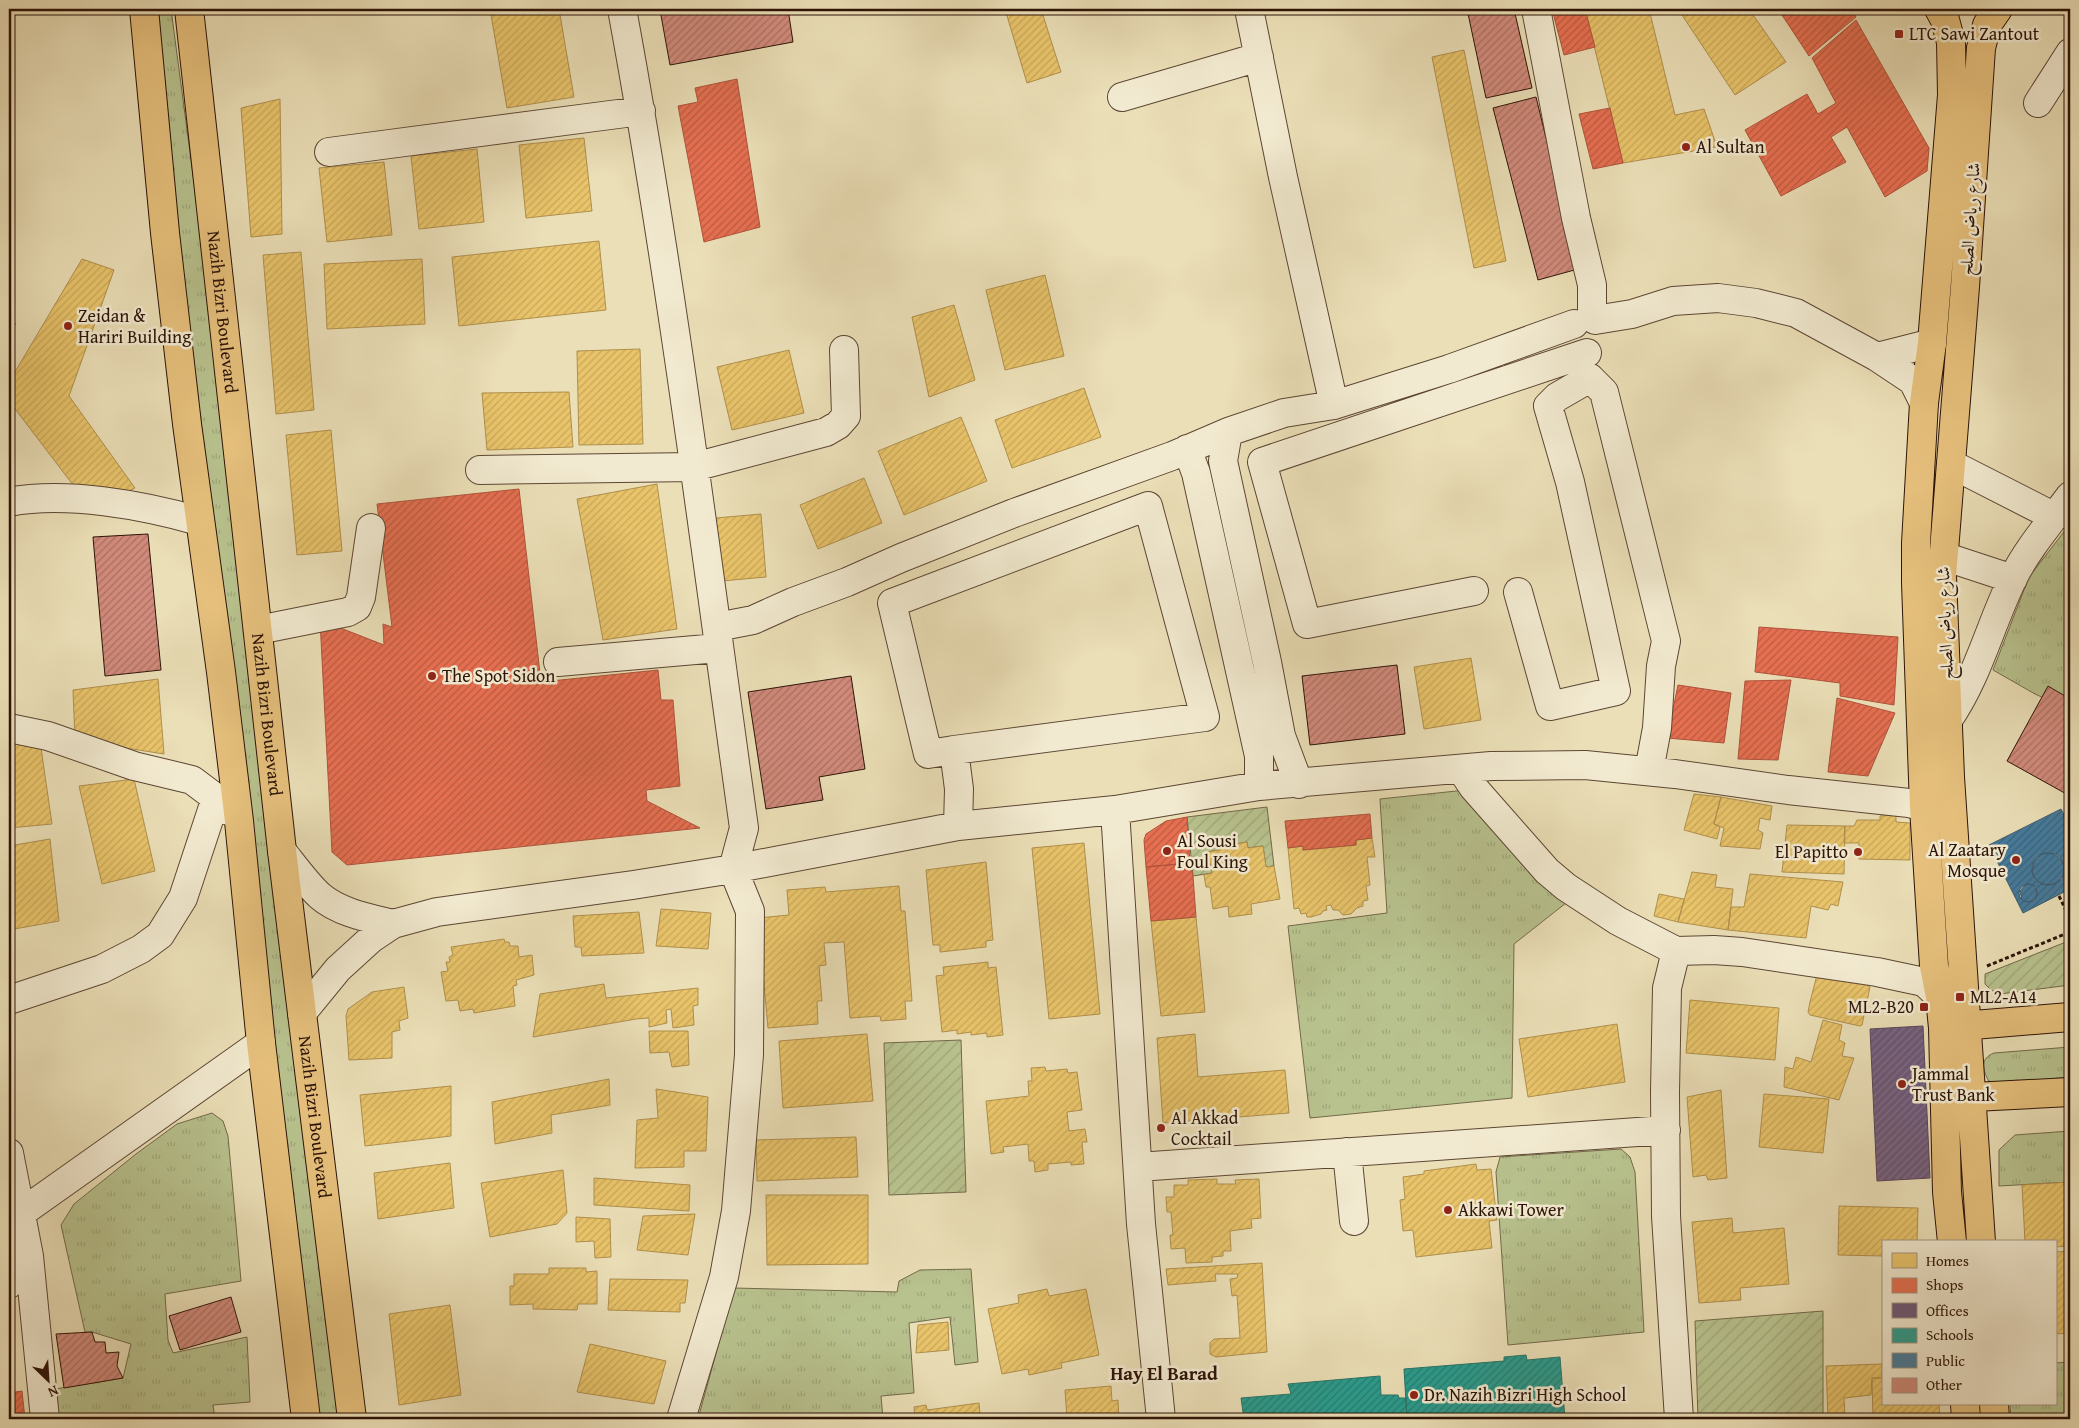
<svg xmlns="http://www.w3.org/2000/svg" width="2079" height="1428" font-family="'Gentium Book Plus',Amiri,serif">
	<style>
		.grass { fill: url(#grass-tufts); stroke: #726a4a }
		.garden { fill: url(#garden-furrows); stroke: #726a4a }
		.homes { fill: url(#homes-hatch); stroke: #b08f4c }
		.shops { fill: url(#shops-hatch); stroke: #af533b }
		.offices { fill: url(#offices-hatch); stroke: #5a4458 }
		.schools { fill: url(#schools-hatch); stroke: #2b7466 }
		.public { fill: url(#public-hatch); stroke: #3e5c70; fill-rule: evenodd }
		.building { fill: url(#building-hatch); stroke: #2c1307 }
		.lines { fill: none; stroke-linecap: round; stroke-linejoin: round }
		.minor-casing { stroke: #5c4633; stroke-width: 30 }
		.major-casing { stroke: #2c1307; stroke-width: 30 }
		.highway-casing { stroke: #2c1307; stroke-width: 30 }
		.path { stroke: #2c1307; stroke-width: 3; stroke-dasharray: 4 2.5; stroke-linecap: butt }
		.minor { stroke: #f2ead0; stroke-width: 28 }
		.major { stroke: #e6c07c; stroke-width: 28 }
		.highway { stroke: #e6c07c; stroke-width: 28 }
		.poi-dot { fill: #8f2418; stroke: #f2ead0; stroke-width: 2 }
		.labels { text-anchor: middle; stroke-width: 5; stroke-linejoin: round; paint-order: stroke }
		.poi-label { font-size: 18px; fill: #2c1307; stroke: #f2ead0; text-anchor: start }
		.street-label { font-size: 18px; fill: #2c1307; stroke: #f2ead0 }
		.neighbourhood-label { font-size: 19px; font-weight: bold; fill: #2c1307; stroke: #f2ead0 }
	</style>
	<defs>
		<pattern id="grass-tufts" width="24" height="20" patternUnits="userSpaceOnUse" patternTransform="scale(1.25)"><rect width="24" height="20" fill="#b8c28e"/><path d="M3 7l-1-3M5 7V3M7 7l1-3M15 17l-1-3M17 17v-4M19 17l1-3" fill="none" stroke="#9ea679"/></pattern>
		<pattern id="garden-furrows" width="10" height="10" patternUnits="userSpaceOnUse" patternTransform="scale(1.25)"><rect width="10" height="10" fill="#b8c28e"/><path d="M-1 1l2-2M0 10L10 0M9 11l2-2" fill="none" stroke="#9ea679"/></pattern>
		<pattern id="homes-hatch" width="6" height="6" patternUnits="userSpaceOnUse" patternTransform="scale(1.25)"><rect width="6" height="6" fill="#e9c46a"/><path d="M-1 1l2-2M0 6l6-6M5 7l2-2" fill="none" stroke="#c8a85a"/></pattern>
		<pattern id="shops-hatch" width="6" height="6" patternUnits="userSpaceOnUse" patternTransform="scale(1.25)"><rect width="6" height="6" fill="#e76f51"/><path d="M-1 1l2-2M0 6l6-6M5 7l2-2" fill="none" stroke="#bb5a41"/></pattern>
		<pattern id="offices-hatch" width="6" height="6" patternUnits="userSpaceOnUse" patternTransform="scale(1.25)"><rect width="6" height="6" fill="#6d597a"/><path d="M-1 1l2-2M0 6l6-6M5 7l2-2" fill="none" stroke="#827189"/></pattern>
		<pattern id="schools-hatch" width="6" height="6" patternUnits="userSpaceOnUse" patternTransform="scale(1.25)"><rect width="6" height="6" fill="#2a9d8f"/><path d="M-1 1l2-2M0 6l6-6M5 7l2-2" fill="none" stroke="#247f73"/></pattern>
		<pattern id="public-hatch" width="6" height="6" patternUnits="userSpaceOnUse" patternTransform="scale(1.25)"><rect width="6" height="6" fill="#457b9d"/><path d="M-1 1l2-2M0 6l6-6M5 7l2-2" fill="none" stroke="#3a647e"/></pattern>
		<pattern id="building-hatch" width="6" height="6" patternUnits="userSpaceOnUse" patternTransform="scale(1.25)"><rect width="6" height="6" fill="#d28b7c"/><path d="M-1 1l2-2M0 6l6-6M5 7l2-2" fill="none" stroke="#ab7064"/></pattern>
	</defs>
	<rect width="100%" height="100%" fill="#ebdfb7"/>
	<filter id="stains"><feTurbulence type="fractalNoise" baseFrequency=".004" numOctaves="4"/><feColorMatrix values="0 0 0 0 .2 0 0 0 0 .09 0 0 0 0 .02 0 0 0 .5 -.17"/></filter>
	<radialGradient id="worn" r=".72"><stop offset=".6" stop-color="#630" stop-opacity="0"/><stop offset="1" stop-color="#630" stop-opacity=".3"/></radialGradient>
	<path class="grass" d="M152 9H171L206 273 338 1419H317Z
		M2070 524V710L2035 694 1993 670 2029 577Z
		M1466 790 1571 899 1514 944 1512 1098 1310 1118 1288 926 1387 913 1380 799Z
		M2070 1047V1077L1996 1084 1989 1082C1983 1070 1979 1059 1994 1053Z
		M212 1113 223 1121 228 1136 241 1281 165 1294 168 1340 173 1353 247 1337 250 1402 213 1405 215 1419H51L49 1390 123 1378 131 1344 92 1332H85L61 1225 74 1204 136 1154 177 1124Z
		M2070 1131V1182L1999 1186V1150L2015 1135Z
		M1621 1149 1630 1157 1635 1172 1644 1332 1508 1345 1496 1172 1500 1157Z
		M971 1269 978 1362 955 1365 950 1317 909 1323 914 1393 881 1396 883 1419H698L734 1288 897 1292 899 1281 920 1270Z
		M2070 1362V1419H2011L2010 1404H2055V1363Z"/>
	<path class="garden" d="M1267 807 1274 866 1266 867 1263 846 1248 848 1247 842 1220 847V850L1208 852 1212 873 1193 876 1187 817Z
		M2066 942 2070 950V985L2000 994 1991 990 1985 984V974Z
		M961 1040 966 1192 889 1195 884 1043Z
		M1823 1311V1419H1698L1695 1321Z"/>
	<path class="homes" d="M490 9H559L574 97 507 108Z
		M1005 9H1041L1061 72 1027 83Z
		M1585 9H1649L1675 115 1704 109 1717 147 1623 163Z
		M1678 9H1749L1786 62 1735 95Z
		M1464 50 1506 261 1474 268 1432 57Z
		M280 99 282 234 251 237 241 108Z
		M584 138 592 211 526 218 519 145Z
		M477 149 484 222 419 229 411 156Z
		M384 162 392 235 327 242 319 168Z
		M599 241 606 310 459 326 452 257Z
		M301 252 314 410 276 414 263 255Z
		M82 259 114 270 69 396 135 488 112 499 80 494 9 401V382Z
		M422 259 425 324 327 329 324 264Z
		M1045 275 1064 356 1005 370 986 290Z
		M954 305 975 380 929 397 912 317Z
		M640 349 643 444 579 445 577 351Z
		M789 350 804 413 732 430 717 367Z
		M1084 388 1101 437 1012 468 995 420Z
		M569 392 573 447 487 450 482 393Z
		M961 417 987 481 904 515 878 451Z
		M331 430 342 551 297 555 286 435Z
		M864 478 882 523 818 549 800 505Z
		M657 484 677 629 603 640 577 499Z
		M761 514 766 577 722 581 716 518Z
		M1471 658 1481 720 1424 729 1414 667Z
		M158 679 164 754 75 740 73 690Z
		M40 741 52 824 9 828V742Z
		M134 779 155 871 102 884 79 786Z
		M1694 794 1721 797 1714 824 1720 827 1717 839 1684 830Z
		M1721 797 1772 806 1770 820 1760 818 1758 830 1763 833 1760 849 1720 846 1724 828 1714 824Z
		M1896 815V822L1910 823V860L1859 859V843H1844L1845 826H1854L1857 820H1880V816Z
		M1787 825 1845 826 1844 874 1782 872Z
		M1372 838 1375 857H1367L1370 885 1366 886 1368 900 1363 901V906L1357 908 1351 914 1343 915 1338 910H1333L1331 905 1326 906 1327 910 1323 911 1321 914 1311 917H1307L1306 913 1301 914 1299 908 1294 909 1288 848 1303 846V850L1356 845V840Z
		M50 839 59 921 9 930V846Z
		M1247 842 1248 848 1263 846 1266 867 1274 866 1280 899 1251 904 1252 914 1229 917 1228 906 1213 909 1210 887H1206L1204 875 1212 873 1208 852 1220 850 1219 847Z
		M1084 843 1100 1014 1049 1019 1032 848Z
		M986 862 993 940 986 941V947L940 952V945H933L926 870Z
		M1692 872 1717 875 1715 887 1733 889 1728 930 1678 922Z
		M1750 874 1843 882 1838 906 1831 904 1828 910 1811 906 1806 938 1728 930 1731 907H1744Z
		M899 886 901 911H905L912 1001H905L906 1019 881 1021 880 1016 850 1018 844 942 824 943 826 965 819 966 822 1001H817L818 1024 768 1028 758 918 789 915 787 890 825 887 826 892Z
		M1659 894 1684 899 1678 922 1654 916Z
		M661 909 711 913 708 949 656 946Z
		M639 912 644 953 582 956 581 947H575L573 916Z
		M1196 917 1205 1012 1161 1016 1151 921Z
		M504 939 505 942H509L510 946H518L519 957 532 955 534 975 516 980 517 985 513 986 515 1006 474 1013 473 1009 460 1011 458 1000 446 1001 441 972 448 971 446 962H450L449 957 453 955 451 947Z
		M988 962V968L996 967 1003 1035 987 1037V1033L971 1035V1032L957 1034V1030L942 1032 936 976 944 975 943 967Z
		M1819 967 1863 983 1870 987 1862 1025 1860 1026 1810 1015 1808 1012 1810 1002Z
		M604 984 606 998 698 988V1005L693 1006 694 1025 673 1028 671 1009 666 1010 667 1023 649 1027V1018L636 1019 533 1037 540 994Z
		M404 987 408 1018 399 1021 400 1030 392 1032V1058L349 1060 346 1016 348 1009 372 992Z
		M1690 1000 1779 1008 1775 1060 1686 1053Z
		M1823 1020 1842 1025 1839 1040 1845 1043 1842 1056 1854 1058 1839 1100 1784 1087 1785 1067 1793 1069 1796 1057 1811 1062Z
		M1617 1024 1625 1082 1528 1097 1519 1039Z
		M649 1031H688L689 1065 672 1067 669 1052 650 1053Z
		M867 1034 873 1101 783 1108 779 1041Z
		M1195 1034 1198 1077 1285 1070 1289 1113 1163 1123 1157 1038Z
		M1045 1067 1046 1071 1067 1069 1068 1073 1077 1072 1082 1110 1067 1112 1069 1131 1085 1129 1087 1142H1082L1084 1164 1071 1165V1162L1048 1164V1170L1035 1172 1034 1161H1029L1028 1144 1003 1147 1004 1152 991 1154 986 1101 1029 1096 1028 1081H1032L1031 1068Z
		M609 1079 610 1105 551 1115 552 1133 495 1144 492 1102Z
		M451 1086V1136L365 1146 360 1095Z
		M656 1089 708 1097 706 1151H684V1167L635 1168 637 1120 658 1118Z
		M1721 1090 1727 1178 1708 1180 1706 1175 1693 1177 1687 1097Z
		M1764 1094 1829 1099 1823 1153 1759 1147Z
		M856 1137 858 1177 757 1181 756 1140Z
		M450 1163 454 1208 378 1219 374 1173Z
		M1476 1164 1477 1170 1491 1169 1497 1220 1489 1221 1492 1248 1416 1257 1413 1230 1403 1231 1400 1200 1405 1199 1403 1177 1424 1174V1171Z
		M563 1170 567 1213 557 1224 490 1237 481 1183Z
		M594 1178 690 1185 689 1211 594 1205Z
		M1217 1179V1184H1236L1235 1180 1259 1179 1261 1218 1251 1219 1252 1228 1230 1231 1231 1251H1223V1256L1212 1257V1262L1186 1263 1185 1248 1171 1249 1170 1235H1173L1171 1212H1167L1166 1197H1174V1185H1188V1180Z
		M2070 1182V1246L2055 1247V1242H2025L2022 1185Z
		M766 1195H868V1264L767 1265Z
		M1839 1206 1918 1208 1917 1242H1883V1256L1838 1255Z
		M695 1214 688 1255 637 1250 643 1216Z
		M576 1217 610 1219 611 1257 595 1258 594 1241 576 1242Z
		M1732 1218 1733 1233 1784 1228 1789 1284 1740 1288 1741 1300 1699 1303 1692 1222Z
		M2070 1251V1333L2055 1334V1252Z
		M1262 1263 1267 1352 1216 1357 1210 1354V1343L1214 1339 1240 1338 1237 1295 1232 1296 1230 1279 1237 1278 1238 1274H1215L1216 1281 1168 1285 1166 1269Z
		M549 1268H586V1272L597 1271V1304H578L577 1310 533 1309V1304L510 1305V1286H514V1274H549Z
		M610 1279 688 1280 685 1303H680V1312L608 1310Z
		M1047 1289 1049 1296 1086 1289 1099 1355 1061 1363 1062 1368 1029 1375 1028 1369 1002 1374 988 1309 1019 1303 1018 1295Z
		M450 1305 461 1395 399 1405 389 1314Z
		M948 1322 949 1350 916 1353 918 1325Z
		M590 1344 666 1361 654 1404 577 1392Z
		M1882 1364V1378H1872L1871 1395 1844 1398 1845 1416 1828 1417 1826 1366Z
		M1872 1378H1883V1404H1939L1940 1419H1873Z
		M1111 1386 1112 1401 1118 1400 1119 1419H1067L1065 1390Z
		M979 1403 980 1415 986 1414 987 1419H909L915 1418 914 1407 926 1405 927 1410Z"/>
	<path class="shops" d="M1552 9H1585L1595 47 1564 55Z
		M1788 9H1851L1856 17 1809 56 1782 15Z
		M1856 20 1929 148 1927 171 1885 197 1847 127 1831 137 1846 162 1781 196 1745 130 1807 94 1818 114 1836 103 1812 58Z
		M737 79 760 227 704 242 678 106 698 102 695 88Z
		M1610 108 1623 163 1593 169 1579 114Z
		M519 489 541 682 658 670 661 700H673L680 786 646 790 647 801 700 828 347 865 332 852 320 620 384 645 383 624 392 627 377 504Z
		M1759 627 1898 637 1894 705 1840 696V683L1755 672Z
		M1791 680 1778 760 1738 759 1745 681Z
		M1678 685 1731 693 1724 743 1667 738Z
		M1837 698 1895 713 1868 776 1828 772Z
		M1370 814 1372 838 1356 840V845L1303 850V846L1288 848 1285 821Z
		M1187 817 1190 863 1146 867 1144 840 1146 834 1166 821Z
		M1190 863 1193 876 1196 917 1151 921 1146 867Z
		M22 1391 25 1419H9V1393Z"/>
	<path class="offices" d="M1923 1026 1930 1178 1877 1181 1870 1029Z"/>
	<path class="schools" d="M1526 1355 1527 1360 1560 1357 1565 1419H1407L1404 1369 1504 1361V1357Z
		M1380 1376 1381 1395H1398L1399 1398H1406L1407 1419H1244L1241 1398 1291 1394 1288 1384Z"/>
	<path class="public" d="M2061 809 2070 827V889L2023 913 1989 845ZM2046 853 2056 854 2060 857 2065 867 2062 879 2052 885 2041 884 2034 877 2032 872 2034 862 2041 854ZM2031 884 2036 887 2037 896 2034 901 2027 902 2022 900 2020 891 2025 885Z
		M2032 869a16 16 0 1 1 32 0a16 16 0 1 1-32 0Z
		M2019 893a9 9 0 1 1 18 0a9 9 0 1 1-18 0Z"/>
	<path class="building" d="M665 9H788L793 42 670 65 660 10Z
		M1467 9H1514L1532 88 1486 98Z
		M1536 97 1578 269 1538 280 1493 108Z
		M9 298 15 325 9 326Z
		M148 534 161 670 105 676 93 537Z
		M1397 665 1405 734 1310 745 1302 676Z
		M851 676 865 769 819 777 823 800 766 809 748 692Z
		M2048 686 2070 699V796L2007 761Z
		M231 1297 241 1332 180 1350 169 1316Z
		M92 1332 95 1342H105L106 1353 119 1352 117 1366 123 1378 64 1388 56 1334Z"/>
	<g class="lines">
		<defs>
			<path id="minor" d="M622 9C672 280 706 555 744 828L733 869 750 911 749 1055 736 1211 724 1277 681 1419
				M1249 9 1283 177 1334 405
				M1536 9 1576 218 1592 285V314
				M1122 97 1259 57
				M2038 103 2070 53
				M329 152 641 111
				M1595 320 1632 314 1673 301 1718 298 1756 303 1796 313 1877 357 1913 381 1924 403
				M1877 357 1932 343
				M1590 378 1604 392 1666 641 1661 666 1657 728 1649 771
				M1228 432 1223 461 1267 662 1281 736 1299 784
				M1187 449 1196 473 1259 756V786
				M1951 464 2055 517
				M480 470 694 467 826 432 838 425 846 416 844 350
				M9 502C66 491 143 505 199 521
				M1943 556 2013 579
				M1474 591 1307 624 1262 462 1587 353
				M1518 592 1550 706 1616 691 1570 482 1548 406 1557 397 1590 378
				M717 627 753 620 793 602 847 582 901 558 1014 513 1172 456 1228 432 1284 413 1334 405 1449 369 1574 324
				M258 630 348 612 357 607 361 597 371 528
				M558 662 718 648
				M1948 720C1978 677 1990 625 2013 578 2028 548 2050 523 2070 496
				M9 728 48 736 134 766 192 780 216 798 229 811
				M954 750 928 754 892 603 1148 506 1205 717 954 750 959 789 958 826
				M1461 769 1473 787 1547 871 1566 887 1618 921 1676 951 1714 950 1742 952 1877 972 1924 982 1940 997
				M1115 810 1141 1224 1161 1419
				M282 851C294 866 306 883 320 896 340 913 369 918 393 924
				M1676 951 1667 988 1665 1092 1666 1216 1679 1419
				M9 1000 102 969 141 949 160 935 183 898 216 798
				M302 1013 338 969 372 938 393 924 437 912 633 885 733 869 958 826 1115 810 1259 786 1491 766 1585 765 1675 774 1788 790 1909 803 1924 807
				M1347 1152 1354 1221
				M9 1153 29 1256 45 1419
				M1138 1167 1666 1130
				M21 1213 261 1043
				M9 1284 29 1256"/>
			<path id="major" d="M1939 9 1945 20 1951 42 1952 95 1932 343 1924 403 1916 543V583L1924 807 1934 966 1940 997 1943 1028 1947 1192 1952 1242
				M1949 1027 2070 1017
				M1954 1098 2070 1092
				M1981 1242 1950 777 1942 576 1965 287 1981 48 1987 25 1998 9
				M1965 1404 1966 1419
				M1994 1404 1995 1419"/>
			<g id="highway">
				<path d="M144 9 165 233 187 424 221 672 239 821 261 1043 306 1419"/>
				<path id="s1" d="M189 9 282 851 352 1419"/>
			</g>
		</defs>
		<use href="#minor" class="minor-casing"/>
		<use href="#major" class="major-casing"/>
		<use href="#highway" class="highway-casing"/>
		<path class="path" d="M2059 896 2070 919
			M1987 966 2070 932"/>
		<use href="#minor" class="minor"/>
		<use href="#major" class="major"/>
		<use href="#highway" class="highway"/>
	</g>
	<g class="poi-dot">
		<rect x="1894" y="29" width="10" height="10" rx="2.5"/>
		<circle cx="1686" cy="147" r="5"/>
		<circle cx="68" cy="326" r="5"/>
		<circle cx="432" cy="676" r="5"/>
		<circle cx="1167" cy="851" r="5"/>
		<circle cx="1858" cy="852" r="5"/>
		<circle cx="2016" cy="860" r="5"/>
		<rect x="1955" y="992" width="10" height="10" rx="2.5"/>
		<rect x="1919" y="1002" width="10" height="10" rx="2.5"/>
		<circle cx="1902" cy="1084" r="5"/>
		<circle cx="1161" cy="1128" r="5"/>
		<circle cx="1448" cy="1210" r="5"/>
		<circle cx="1414" cy="1395" r="5"/>
	</g>
	<g class="labels">
		<g class="poi-label">
			<text x="1909" y="40">LTC Sawi Zantout</text>
			<text x="1696" y="153">Al Sultan</text>
			<text x="78" y="322">Zeidan &amp;<tspan x="78" dy="21">Hariri Building</tspan></text>
			<text x="442" y="682">The Spot Sidon</text>
			<text x="1177" y="847">Al Sousi<tspan x="1177" dy="21">Foul King</tspan></text>
			<text x="2006" y="856" text-anchor="end">Al Zaatary<tspan x="2006" dy="21">Mosque</tspan></text>
			<text x="1848" y="858" text-anchor="end">El Papitto</text>
			<text x="1970" y="1003">ML2-A14</text>
			<text x="1914" y="1013" text-anchor="end">ML2-B20</text>
			<text x="1912" y="1080">Jammal<tspan x="1912" dy="21">Trust Bank</tspan></text>
			<text x="1171" y="1124">Al Akkad<tspan x="1171" dy="21">Cocktail</tspan></text>
			<text x="1458" y="1216">Akkawi Tower</text>
			<text x="1424" y="1401">Dr. Nazih Bizri High School</text>
		</g>
		<g class="street-label">
			<text transform="translate(1970 219) rotate(-86)" y="6">شارع رياض الصلح</text>
			<text dy="6" stroke="none"><textPath href="#s1" startOffset="305">Nazih Bizri Boulevard</textPath></text>
			<text transform="translate(1945 623) rotate(-92)" y="6">شارع رياض الصلح</text>
			<text dy="6" stroke="none"><textPath href="#s1" startOffset="710">Nazih Bizri Boulevard</textPath></text>
			<text dy="6" stroke="none"><textPath href="#s1" startOffset="1115">Nazih Bizri Boulevard</textPath></text>
		</g>
		<g class="neighbourhood-label">
			<text x="1164" y="1380">Hay El Barad</text>
		</g>
	</g>
	<rect width="2079" height="1428" fill="none" stroke="#ebdfb7" stroke-width="30"/>
	<rect x="10" y="10" width="2059" height="1408" fill="none" stroke="#2c1307" stroke-width="2.5"/>
	<rect x="15" y="15" width="2049" height="1398" fill="none" stroke="#2c1307"/>
	<rect x="1882" y="1240" width="175" height="165" fill="#f2ead0" stroke="#a39480"/>
	<rect x="1892" y="1253" width="25" height="15" fill="#e9c46a" stroke="#a39480"/>
	<text x="1926" y="1266" font-size="15" fill="#2c1307">Homes</text>
	<rect x="1892" y="1278" width="25" height="15" fill="#e76f51" stroke="#a39480"/>
	<text x="1926" y="1290" font-size="15" fill="#2c1307">Shops</text>
	<rect x="1892" y="1303" width="25" height="15" fill="#6d597a" stroke="#a39480"/>
	<text x="1926" y="1316" font-size="15" fill="#2c1307">Offices</text>
	<rect x="1892" y="1328" width="25" height="15" fill="#2a9d8f" stroke="#a39480"/>
	<text x="1926" y="1340" font-size="15" fill="#2c1307">Schools</text>
	<rect x="1892" y="1353" width="25" height="15" fill="#457b9d" stroke="#a39480"/>
	<text x="1926" y="1366" font-size="15" fill="#2c1307">Public</text>
	<rect x="1892" y="1378" width="25" height="15" fill="#d28b7c" stroke="#a39480"/>
	<text x="1926" y="1390" font-size="15" fill="#2c1307">Other</text>
	<g transform="translate(48 1380) rotate(155)" stroke="#f2ead0" stroke-width="4" paint-order="stroke">
	<path d="M0-4L9 19L0 12L-9 19Z" fill="#2c1307"/>
	<text y="-8" font-size="14" font-weight="bold" text-anchor="middle" fill="#2c1307">N</text>
	</g>
	<rect width="100%" height="100%" filter="url(#stains)"/>
	<rect width="100%" height="100%" fill="url(#worn)"/>
</svg>
